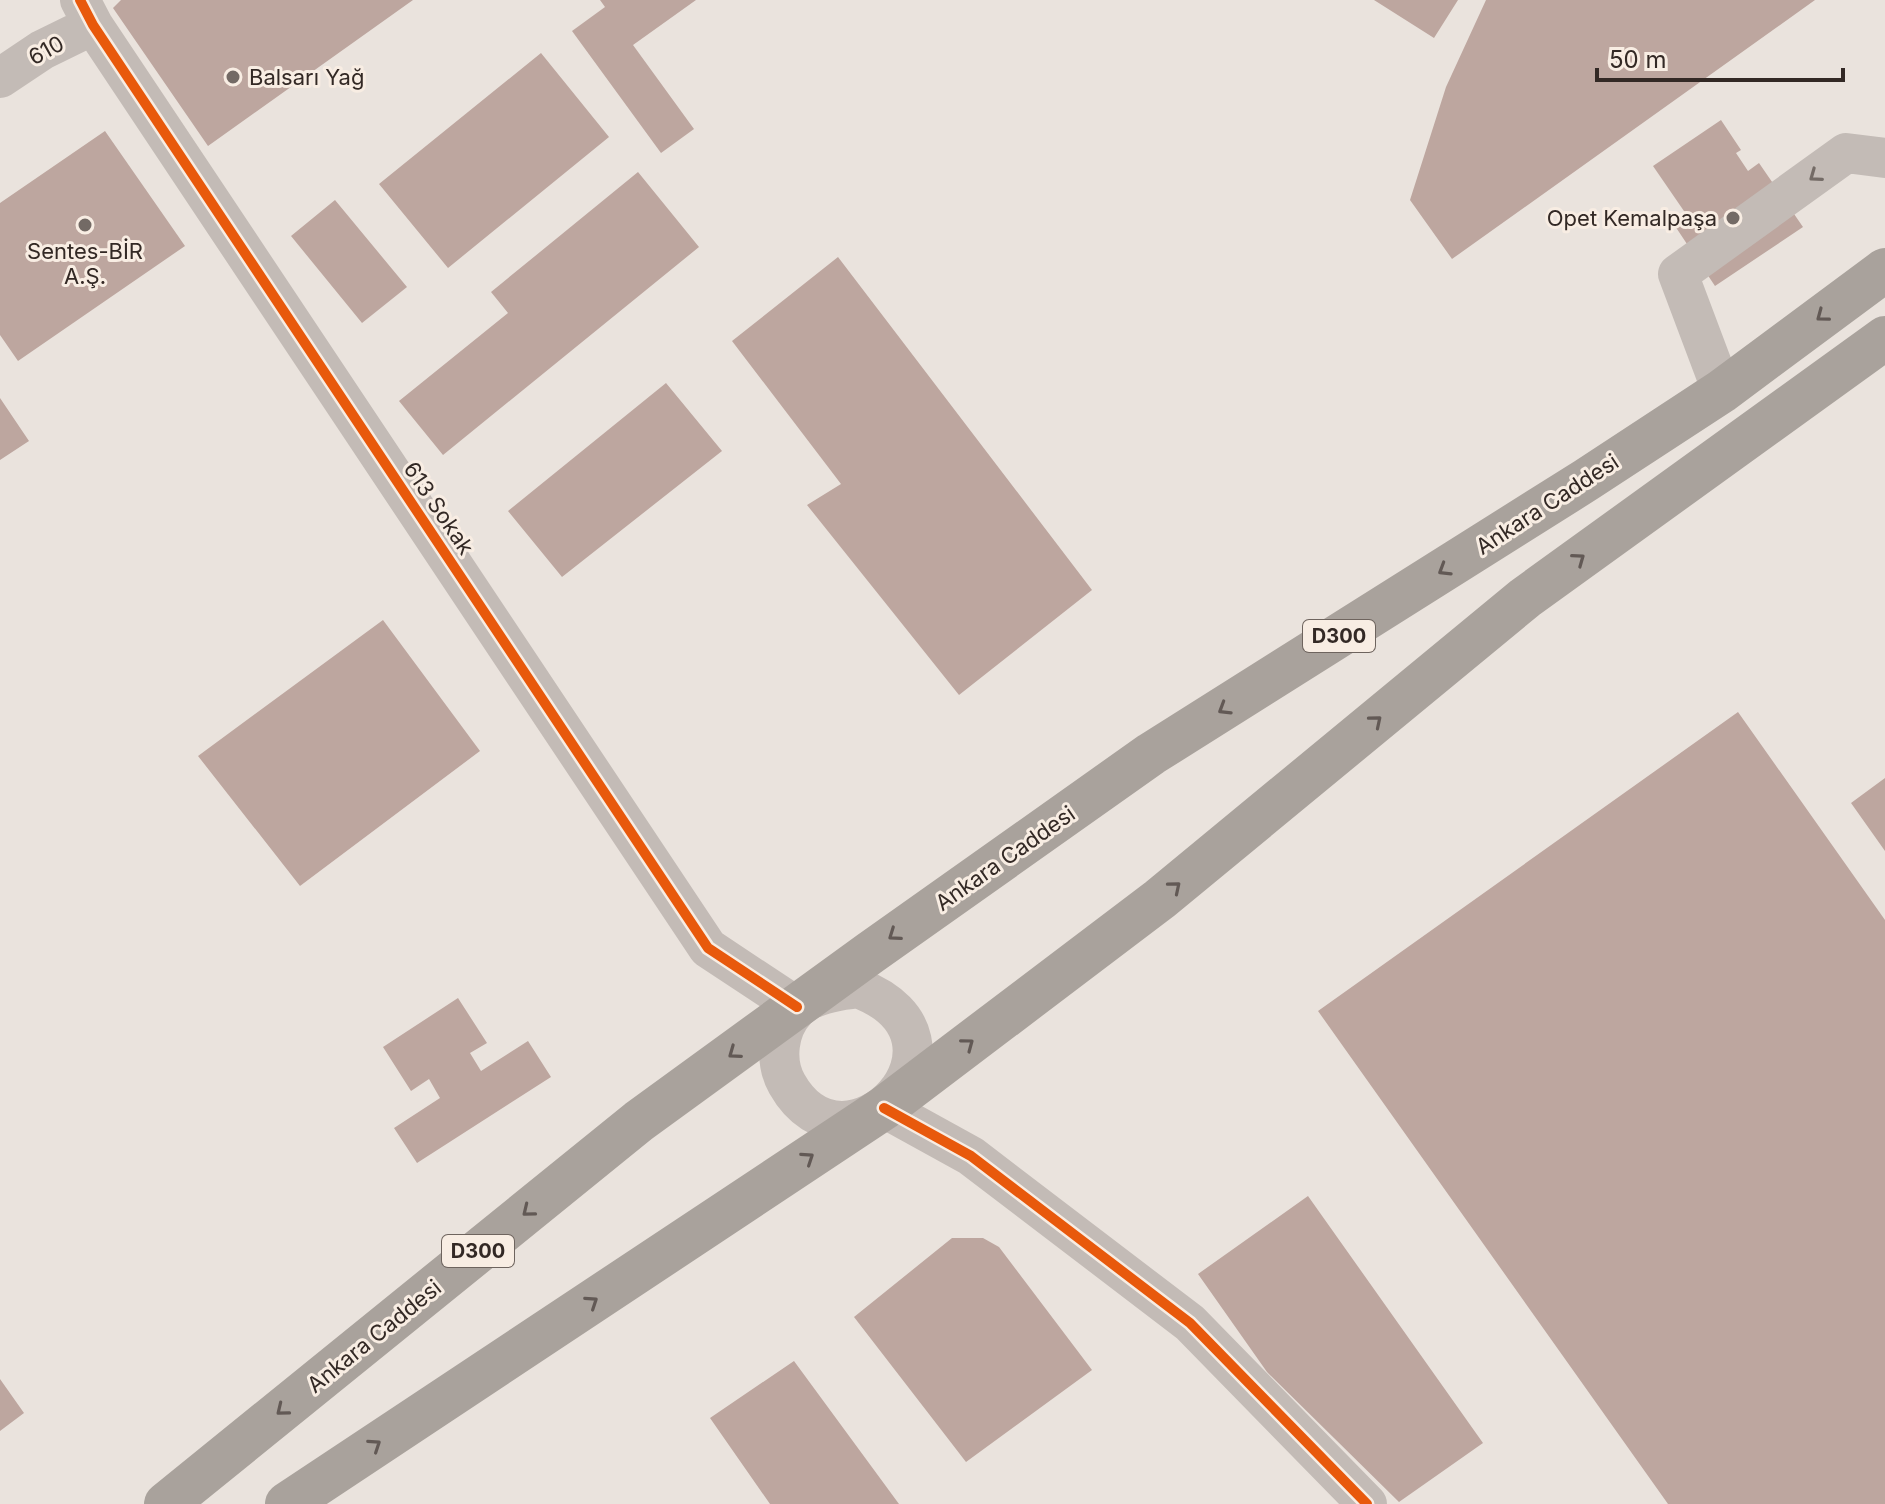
<svg xmlns="http://www.w3.org/2000/svg" width="1885" height="1504" font-family="Inter,sans-serif">
	<style>
		.building { fill: #bda69f }
		.lines { fill: none; stroke-linecap: round; stroke-linejoin: round }
		.minor { stroke: #c3bbb6; stroke-width: 40 }
		.highway { stroke: #a9a29c; stroke-width: 44 }
		.cycleway-casing { stroke: #f8ede3; stroke-width: 15 }
		.cycleway { stroke: #e8590c; stroke-width: 10 }
		.oneway { stroke: #746b66 }
		.oneway2 { stroke: #625955 }
		.poi-dot { fill: #736a65; stroke: #f8ede3; stroke-width: 3 }
		.labels { text-anchor: middle; stroke-width: 6; stroke-linejoin: round; paint-order: stroke }
		.shield { fill: #f8ede3; stroke: #6e645e; stroke-width: 2 }
		.shield-label { font-size: 20px; font-weight: bold; fill: #332925 }
		.street-label { font-size: 22px; fill: #332925; stroke: #f8ede3 }
		.poi-label { font-size: 22px; fill: #332925; stroke: #f8ede3; text-anchor: start }
	</style>
	<rect width="100%" height="100%" fill="#eae3dd"/>
	<path class="building" d="M121 0H413L208 146 113 8Z
		M600 0H696L633 45 694 129 661 153 572 31 605 7Z
		M1374 0H1458L1434 38Z
		M1486 0H1815L1452 259 1410 200 1446 87Z
		M541 53 609 137 448 268 379 184Z
		M1721 120 1741 150 1736 153 1748 171 1759 163 1803 227 1715 286 1673 223 1686 214 1653 166Z
		M105 131 185 246 18 361 0 335V203Z
		M638 172 699 247 443 455 399 401 508 313 491 292Z
		M335 200 407 287 362 323 291 236Z
		M838 257 1092 590 959 695 807 505 841 484 732 341Z
		M666 383 722 451 562 577 508 511Z
		M0 398 29 441 0 460Z
		M383 620 480 751 300 886 198 756Z
		M1738 712 1885 920V1504H1668L1318 1011Z
		M1885 778V851L1851 803Z
		M458 998 487 1043 470 1053 481 1071 528 1041 551 1077 417 1163 394 1128 440 1098 429 1079 411 1091 383 1047Z
		M1308 1196 1483 1443 1399 1502 1267 1372 1198 1274Z
		M952 1238H983L999 1247 1092 1370 966 1462 854 1317Z
		M794 1361 899 1504H770L710 1418Z
		M0 1379 24 1413 0 1431Z"/>
	<g class="lines">
		<path class="minor" d="M80 0 93 25 708 948 797 1007
			M0 78 42 50 93 25
			M1722 391 1678 274 1846 153 1885 158
			M858 988C991 1039 847 1190 787 1084 774 1061 778 1029 796 1010 809 995 840 990 858 988Z
			M884 1108 971 1156 1190 1323 1367 1504"/>
		<path class="highway" d="M166 1504 639 1121 870 953 1151 754 1586 480 1722 391 1885 270
			M287 1504 884 1108 1160 899 1525 598 1885 338"/>
		<defs>
			<path id="cycleway" d="M80 0 93 25 708 948 797 1007
				M884 1108 971 1156 1190 1323 1367 1504"/>
		</defs>
		<use href="#cycleway" class="cycleway-casing"/>
		<use href="#cycleway" class="cycleway"/>
	</g>
	<defs><path id="oneway-chevron" d="M-2-3.5L2.5 0L-2 3.5" fill="none" stroke-width="1.6" stroke-linecap="round" stroke-linejoin="round" transform="scale(2)"/></defs>
	<use class="oneway" href="#oneway-chevron" transform="translate(1815 176) rotate(144)"/>
	<g class="oneway2">
		<use href="#oneway-chevron" transform="translate(1822 316) rotate(143)"/>
		<use href="#oneway-chevron" transform="translate(1579 559) rotate(-36)"/>
		<use href="#oneway-chevron" transform="translate(1444 570) rotate(148)"/>
		<use href="#oneway-chevron" transform="translate(1224 709) rotate(148)"/>
		<use href="#oneway-chevron" transform="translate(1376 721) rotate(-40)"/>
		<use href="#oneway-chevron" transform="translate(1175 887) rotate(-40)"/>
		<use href="#oneway-chevron" transform="translate(894 935) rotate(145)"/>
		<use href="#oneway-chevron" transform="translate(968 1044) rotate(-37)"/>
		<use href="#oneway-chevron" transform="translate(734 1053) rotate(144)"/>
		<use href="#oneway-chevron" transform="translate(808 1158) rotate(-34)"/>
		<use href="#oneway-chevron" transform="translate(528 1211) rotate(141)"/>
		<use href="#oneway-chevron" transform="translate(592 1302) rotate(-34)"/>
		<use href="#oneway-chevron" transform="translate(282 1410) rotate(141)"/>
		<use href="#oneway-chevron" transform="translate(375 1445) rotate(-34)"/>
	</g>
	<g class="poi-dot">
		<circle cx="233" cy="77" r="8"/>
		<circle cx="1733" cy="218" r="8"/>
		<circle cx="85" cy="225" r="8"/>
	</g>
	<g class="labels">
		<g class="shield">
			<rect x="1303" y="620" width="72" height="32" rx="6"/>
			<rect x="442" y="1235" width="72" height="32" rx="6"/>
		</g>
		<g class="shield-label">
			<text x="1339" y="643">D300</text>
			<text x="478" y="1258">D300</text>
		</g>
		<g class="street-label">
			<text transform="translate(46 50) rotate(-29)" y="8">610</text>
			<text transform="translate(1547 504) rotate(-33)" y="8">Ankara Caddesi</text>
			<text transform="translate(439 508) rotate(56)" y="8">613 Sokak</text>
			<text transform="translate(1005 858) rotate(-35)" y="8">Ankara Caddesi</text>
			<text transform="translate(374 1336) rotate(-39)" y="8">Ankara Caddesi</text>
		</g>
		<g class="poi-label">
			<text x="249" y="85">Balsarı Yağ</text>
			<text x="1717" y="226" text-anchor="end">Opet Kemalpaşa</text>
			<text x="85" y="259" text-anchor="middle">Sentes-BİR<tspan x="85" dy="25">A.Ş.</tspan></text>
		</g>
	</g>
	<path d="M1597 68v12h246v-12" fill="none" stroke="#332925" stroke-width="4"/>
	<text x="1609" y="68" font-size="24" fill="#332925" stroke="#f8ede3" stroke-width="6" paint-order="stroke">50 m</text>
</svg>
